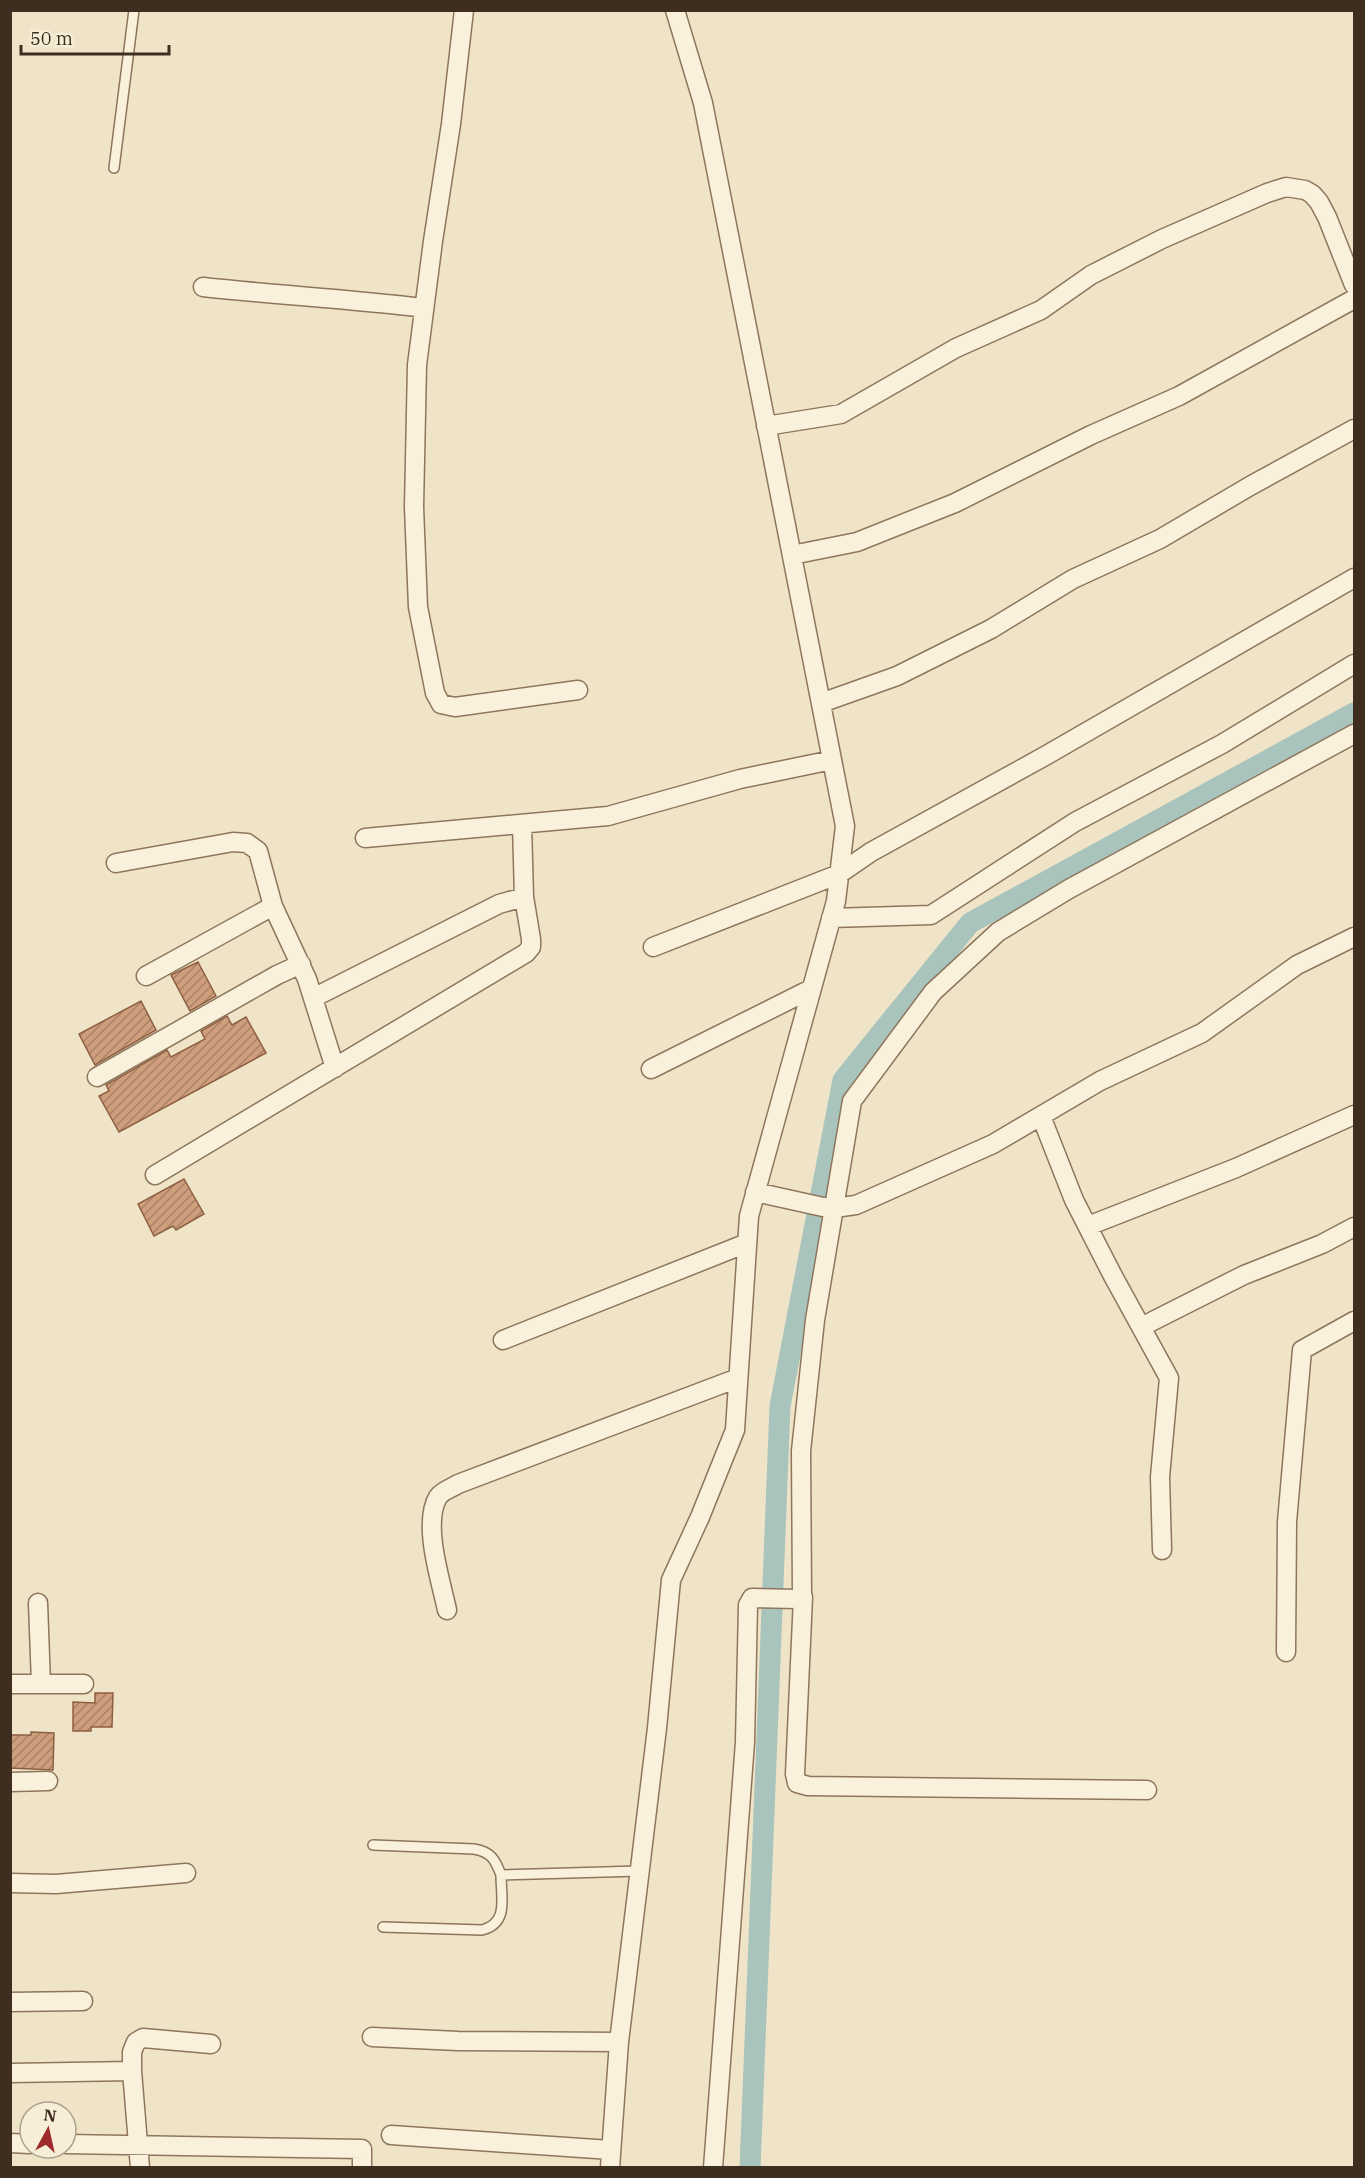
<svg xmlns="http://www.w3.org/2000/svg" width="1365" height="2178" font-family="'IBM Plex Serif',serif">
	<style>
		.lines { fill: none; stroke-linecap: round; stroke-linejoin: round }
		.canal { stroke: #a9c4bc; stroke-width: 21 }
		.building { fill: url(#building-hatch); stroke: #8d5f41; stroke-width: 1.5 }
		.service-casing { stroke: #8d765c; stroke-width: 12 }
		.minor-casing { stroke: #8d765c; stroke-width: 21 }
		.service { stroke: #faf1dc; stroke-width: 9 }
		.minor { stroke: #faf1dc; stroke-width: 18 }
	</style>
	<defs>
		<pattern id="building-hatch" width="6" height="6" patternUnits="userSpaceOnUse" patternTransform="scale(1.5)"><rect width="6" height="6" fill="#cf9f7d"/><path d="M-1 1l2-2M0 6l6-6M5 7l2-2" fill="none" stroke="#a98266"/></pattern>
	</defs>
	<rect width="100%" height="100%" fill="#f0e4c8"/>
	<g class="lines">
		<path class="canal" d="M750 2168 780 1406 843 1080 970 923 1354 713"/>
	</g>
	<path class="building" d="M198 962 216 996 190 1011 171 975Z
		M141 1001 156 1030 95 1065 79 1034Z
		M227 1016 232 1025 246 1017 266 1053 119 1132 99 1096 109 1091 106 1085 167 1050 171 1057 205 1039 201 1031Z
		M184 1179 204 1214 176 1230 173 1226 154 1236 138 1204Z
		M95 1693H113L112 1727H91V1731H73V1702L95 1703Z
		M31 1732 54 1733 53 1770 10 1768V1735H31Z"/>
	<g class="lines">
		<defs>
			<path id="service" d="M114 168 134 10
				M373 1845 474 1849C491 1852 495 1859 501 1875L639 1871
				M383 1927 482 1930C509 1923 501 1898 501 1875"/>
			<path id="minor" d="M464 10 451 124 433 241 417 365 414 507 418 607 435 693 441 704 455 707 578 690
				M203 287C276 295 351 299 424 308
				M766 426 841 414 956 348 1041 310 1091 275 1162 239 1267 193 1286 187 1305 190 1312 194 1319 202 1327 217 1354 285
				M792 555 857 542 955 503 1091 435 1179 396 1354 299
				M821 703 897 676 991 629 1073 579 1160 539 1250 486 1354 429
				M365 838 608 816 740 779 832 760
				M116 863 233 842 247 843 258 851 273 906 307 979 335 1068
				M831 918 931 915 1075 822 1222 744 1354 664
				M653 947 839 874 871 852 1045 756 1354 578
				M146 976 273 906
				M313 998 499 904 524 897
				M651 1069 811 989
				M97 1077 277 975 301 964
				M1041 1116 1074 1200 1113 1276 1169 1378 1160 1477 1162 1550
				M155 1175 526 953 531 947V939L524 897 522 824
				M755 1192 823 1207 834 1208 856 1205 993 1144 1100 1081 1202 1033 1297 965 1354 937
				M1088 1226 1236 1168 1354 1115
				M1141 1327 1244 1275 1322 1244 1354 1227
				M503 1340 747 1243
				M801 1597H803L795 1774 797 1783 808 1786 1147 1790
				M38 1603 41 1684
				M447 1610C441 1581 422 1524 438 1497 442 1491 452 1488 458 1484L738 1378
				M1286 1652 1287 1522 1302 1350 1354 1321
				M10 1684H84
				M10 1782 48 1781
				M10 1883 56 1884 186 1873
				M10 2002 83 2001
				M372 2037 458 2041 619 2042
				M10 2073 132 2071
				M391 2135 611 2150
				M10 2143 30 2144
				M66 2144 362 2149V2168
				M140 2168 132 2071V2052L136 2042 143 2038 211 2044
				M610 2168 619 2042 657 1728 671 1580 700 1517 735 1430 749 1216 836 901 845 826 703 103 675 10
				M713 2168 745 1742 748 1605 752 1598 798 1599 802 1594 801 1451 815 1320 852 1101 933 992 998 932 1069 889 1354 734"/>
		</defs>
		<use href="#service" class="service-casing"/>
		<use href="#minor" class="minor-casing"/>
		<use href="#service" class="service"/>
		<use href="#minor" class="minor"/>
	</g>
	<rect width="1365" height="2178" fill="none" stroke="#3d2e20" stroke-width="24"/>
	<g transform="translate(48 2130) rotate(8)"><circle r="28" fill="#f7eed8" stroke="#ada18e" stroke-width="1.5"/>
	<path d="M0-4.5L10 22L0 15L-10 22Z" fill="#9e2a2b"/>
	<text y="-9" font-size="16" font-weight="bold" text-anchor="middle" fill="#3d2e20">N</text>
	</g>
	<path d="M21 45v9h148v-9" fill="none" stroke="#3d2e20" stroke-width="3"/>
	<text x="30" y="45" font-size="18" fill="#3d2e20" stroke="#f7eed8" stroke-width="4.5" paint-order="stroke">50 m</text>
</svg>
